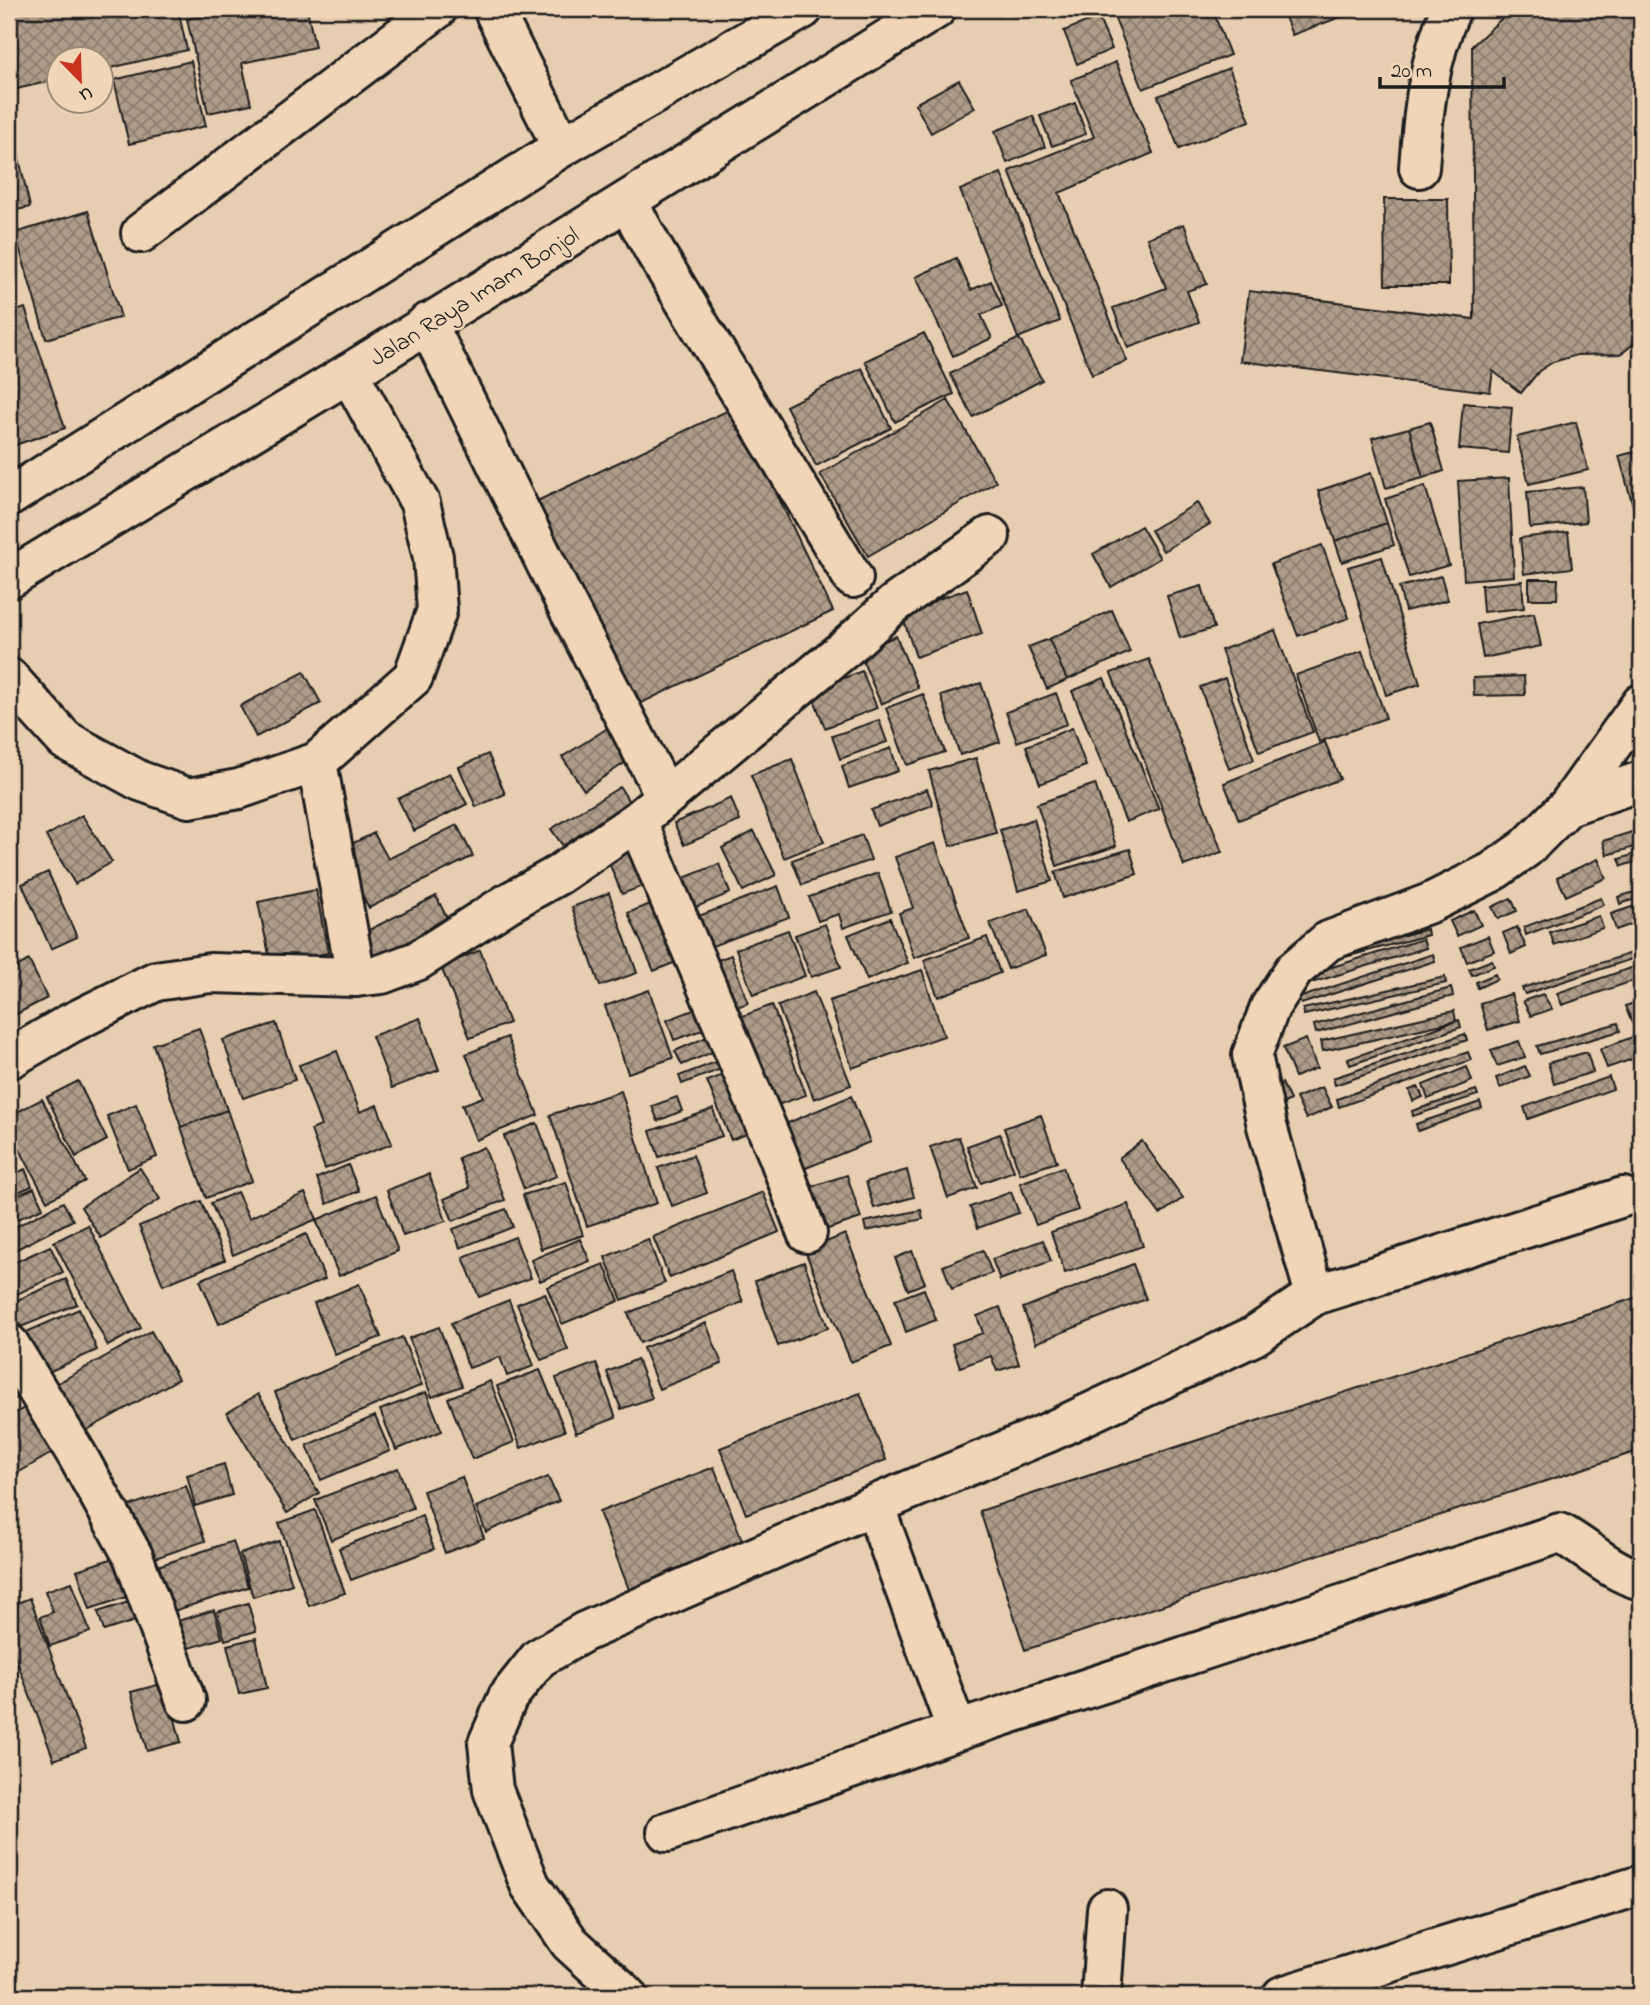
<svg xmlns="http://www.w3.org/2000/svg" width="1650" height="2005" font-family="'Indie Flower',sans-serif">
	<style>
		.building { fill: url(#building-cross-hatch); stroke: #1c1c1c; stroke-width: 2 }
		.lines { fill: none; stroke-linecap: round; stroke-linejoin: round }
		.minor-casing { stroke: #1c1c1c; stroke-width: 44 }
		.highway-casing { stroke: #1c1c1c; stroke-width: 44 }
		.minor { stroke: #f1d5b7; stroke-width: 38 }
		.highway { stroke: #f1d5b7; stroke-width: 38 }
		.labels { text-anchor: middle; stroke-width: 5; stroke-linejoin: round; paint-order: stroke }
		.street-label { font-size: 24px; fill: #1c1c1c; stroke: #f1d5b7 }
	</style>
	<defs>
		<pattern id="building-cross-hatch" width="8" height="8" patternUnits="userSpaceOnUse" patternTransform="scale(1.75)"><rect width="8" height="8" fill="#af9c88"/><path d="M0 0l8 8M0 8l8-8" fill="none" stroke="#8e7e6e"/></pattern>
	</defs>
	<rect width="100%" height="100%" fill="#e8ceb1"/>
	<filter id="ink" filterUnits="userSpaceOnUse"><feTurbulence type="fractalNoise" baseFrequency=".0143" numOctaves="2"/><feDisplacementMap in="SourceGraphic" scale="14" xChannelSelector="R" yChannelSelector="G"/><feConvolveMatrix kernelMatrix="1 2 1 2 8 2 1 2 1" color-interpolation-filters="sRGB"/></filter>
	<g filter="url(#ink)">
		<path class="building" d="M9 9H178L187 50 102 70V60H60V79L12 90 9 74Z
			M232 9H307L315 47 242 63 251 104 208 113 187 19Z
			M1111 9H1212L1230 55 1143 89Z
			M1282 9H1362L1292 35Z
			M1512 9H1641V338L1621 354 1577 355 1553 362 1539 371 1521 393 1493 371 1490 392 1240 361 1249 291 1474 319 1472 46Z
			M1098 17 1112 49 1077 64 1064 31Z
			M191 61 206 126 129 144 114 80Z
			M1116 62 1153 153 1059 193 1127 361 1092 375 1009 171 1094 137 1071 80Z
			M1229 68 1250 121 1179 149 1158 96Z
			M959 80 975 108 931 133 915 104Z
			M1075 103 1086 134 1052 146 1040 116Z
			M9 114 30 207 9 212Z
			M1033 116 1045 147 1007 163 995 131Z
			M1001 173 1060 321 1018 338 960 190Z
			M1384 199H1448L1449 285H1385Z
			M88 211 121 317 46 339 15 233Z
			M1184 224 1207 284 1187 291 1199 322 1128 348 1113 308 1166 288 1147 238Z
			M956 258 971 290 991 281 1002 306 981 315 992 338 953 356 916 277Z
			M25 308 65 428 9 447V314Z
			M924 333 954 394 895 422 865 361Z
			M1019 338 1042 380 973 417 950 374Z
			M862 368 891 428 816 466 786 406Z
			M948 400 996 482 868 556 820 474Z
			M1463 403 1512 407 1508 453 1459 449Z
			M735 407 833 611 633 707 535 502Z
			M1430 422 1444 471 1423 478 1409 428Z
			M1576 422 1588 470 1529 484 1517 437Z
			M1409 428 1423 478 1386 488 1372 438Z
			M1641 450V534L1619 456Z
			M1371 473 1387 523 1335 541 1318 491Z
			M1509 478 1514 576 1464 580 1458 481Z
			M1425 486 1449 565 1409 577 1385 499Z
			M1583 487 1586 522 1530 528 1527 492Z
			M1197 503 1210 524 1163 551 1151 530Z
			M1387 523 1394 545 1342 562 1335 541Z
			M1141 526 1160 558 1111 587 1093 554Z
			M1568 532 1572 568 1524 574 1520 538Z
			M1322 545 1349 618 1298 636 1271 564Z
			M1382 557 1420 684 1386 695 1348 567Z
			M1441 576 1448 600 1405 611 1399 587Z
			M1529 579H1558L1557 599H1529Z
			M1522 581 1524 608 1483 612 1481 585Z
			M1202 586 1214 628 1180 638 1167 596Z
			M967 589 982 634 916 657 901 612Z
			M1112 610 1130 652 1067 680 1049 639Z
			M1534 613 1541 646 1483 658 1477 624Z
			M1275 630 1313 732 1259 752 1221 650Z
			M896 636 918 688 881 704 859 652Z
			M1049 639 1067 680 1047 689 1028 647Z
			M1362 651 1386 718 1319 742 1296 675Z
			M1149 659 1222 852 1184 866 1111 673Z
			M862 671 877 708 825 728 811 691Z
			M304 672 321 703 256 737 240 706Z
			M1524 676 1525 695 1474 696 1473 678Z
			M1104 678 1159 809 1126 822 1072 691Z
			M1225 678 1254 760 1229 769 1200 687Z
			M981 683 1000 742 960 755 941 696Z
			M1056 693 1067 724 1017 742 1006 712Z
			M923 694 945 752 907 765 886 708Z
			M879 720 887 742 840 759 832 736Z
			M614 724 635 756 584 790 562 757Z
			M1072 728 1086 766 1040 784 1026 746Z
			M1325 742 1340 779 1239 820 1224 783Z
			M891 748 898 771 849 788 842 766Z
			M488 754 505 794 476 807 459 767Z
			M976 758 996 833 950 846 929 771Z
			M792 759 824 842 784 858 751 775Z
			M450 773 467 804 414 831 398 799Z
			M1095 784 1116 846 1057 866 1037 804Z
			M620 787 631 805 563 846 551 829Z
			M927 789 933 805 877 826 871 810Z
			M731 798 740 821 684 845 674 823Z
			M82 815 112 862 75 884 46 836Z
			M1034 819 1052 881 1018 891 1000 830Z
			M457 825 473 856 369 908 339 850 374 833 388 859Z
			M1641 829V845L1607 855 1603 841Z
			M754 831 776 875 743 891 722 848Z
			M862 835 871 860 802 885 792 860Z
			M631 840 648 884 622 894 604 851Z
			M935 843 969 938 914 958 899 913 913 908 895 857Z
			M1130 849 1137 874 1063 898 1055 872Z
			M1641 852V860L1622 866 1619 859Z
			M1598 859 1606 878 1566 896 1557 877Z
			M719 864 730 893 684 912 671 883Z
			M48 872 77 937 51 949 22 884Z
			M878 873 891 911 843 928 839 914 818 921 809 897Z
			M778 886 789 917 699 951 688 920Z
			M316 890 328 953 271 964 258 902Z
			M1641 890V897L1620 904 1618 897Z
			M609 893 637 973 600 986 572 907Z
			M436 896 453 930 373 971 355 937Z
			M1511 898 1517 911 1498 919 1492 907Z
			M1601 898 1604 905 1526 935 1524 927Z
			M650 904 676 962 654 971 628 913Z
			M1641 904V921L1616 930 1611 914Z
			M1029 909 1046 955 1008 969 990 923Z
			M1474 910 1481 925 1457 936 1450 921Z
			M1599 916 1603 928 1554 945 1550 932Z
			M890 918 908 963 867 980 848 935Z
			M825 924 841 967 811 977 795 935Z
			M1517 927 1526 947 1511 954 1503 933Z
			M1427 929 1428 935 1315 965 1313 959Z
			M788 930 805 976 753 995 736 949Z
			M1488 936 1494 951 1467 962 1461 947Z
			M987 937 1000 973 938 997 924 960Z
			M1423 939 1426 948 1295 988 1293 979Z
			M480 950 509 1023 470 1038 441 967Z
			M1641 950V956L1525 994 1522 988Z
			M1433 954 1435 961 1301 1004 1298 998Z
			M731 955 748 1003 723 1012 707 964Z
			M29 960 47 998 9 1018V971Z
			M1492 960 1494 966 1472 975 1469 969Z
			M1634 967 1639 979 1562 1005 1557 993Z
			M922 970 944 1036 852 1068 829 1001Z
			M1495 974 1497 979 1478 988 1476 982Z
			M1445 977 1446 983 1304 1015 1303 1009Z
			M1451 988 1453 996 1316 1033 1314 1025Z
			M649 990 673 1058 628 1073 605 1006Z
			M814 992 851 1085 814 1099 778 1006Z
			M1511 994 1520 1021 1488 1030 1480 1003Z
			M1543 994 1552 1009 1531 1016 1523 1001Z
			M1641 1001V1020L1632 1023 1625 1006Z
			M772 1005 806 1095 766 1109 732 1020Z
			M704 1006 711 1027 674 1040 667 1020Z
			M1454 1011 1456 1021 1323 1051 1321 1041Z
			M420 1018 439 1070 392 1088 372 1036Z
			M1459 1020 1461 1027 1350 1065 1348 1059Z
			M276 1023 295 1080 243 1098 223 1040Z
			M1618 1023 1620 1031 1540 1054 1537 1046Z
			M199 1028 227 1110 181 1127 153 1044Z
			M1465 1034 1467 1040 1335 1085 1333 1078Z
			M1641 1034V1056L1607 1068 1600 1049Z
			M709 1036 715 1051 682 1065 675 1051Z
			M507 1037 538 1115 476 1140 462 1105 483 1097 466 1054Z
			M1306 1039 1317 1068 1295 1077 1283 1048Z
			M1519 1041 1525 1057 1497 1066 1491 1050Z
			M337 1051 360 1112 377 1105 392 1144 325 1169 311 1130 321 1126 299 1065Z
			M1468 1052 1471 1060 1339 1107 1337 1099Z
			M1587 1052 1593 1072 1554 1084 1548 1063Z
			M726 1058 729 1066 682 1084 679 1076Z
			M1525 1066 1530 1076 1500 1088 1496 1078Z
			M1467 1067 1472 1081 1428 1099 1423 1085Z
			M729 1073 752 1132 731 1140 707 1081Z
			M1609 1077 1613 1089 1528 1119 1524 1107Z
			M78 1081 107 1140 76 1157 47 1097Z
			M1282 1083 1290 1100 1279 1106 1271 1088Z
			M1322 1087 1332 1107 1306 1119 1296 1098Z
			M1418 1087 1423 1097 1413 1101 1409 1090Z
			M1476 1090 1478 1095 1413 1116 1412 1111Z
			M621 1091 657 1203 587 1226 550 1115Z
			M851 1096 870 1142 794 1173 776 1128Z
			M677 1097 682 1111 658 1121 652 1106Z
			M42 1099 85 1181 47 1201 9 1129V1116Z
			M1480 1102 1482 1108 1418 1131 1416 1124Z
			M136 1104 157 1157 128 1169 107 1116Z
			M713 1109 722 1136 659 1157 650 1131Z
			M227 1110 252 1181 206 1198 181 1127Z
			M1041 1115 1057 1162 1020 1174 1004 1128Z
			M537 1123 557 1176 524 1189 504 1136Z
			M1000 1134 1014 1171 981 1183 967 1146Z
			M959 1137 977 1188 948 1198 930 1147Z
			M1142 1141 1183 1198 1160 1214 1119 1158Z
			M484 1147 505 1200 453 1221 444 1199 470 1188 458 1158Z
			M693 1155 707 1193 672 1206 658 1168Z
			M348 1165 359 1191 327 1204 317 1178Z
			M1063 1167 1078 1210 1036 1225 1020 1183Z
			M140 1168 160 1199 101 1238 81 1207Z
			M25 1169 32 1186 9 1196V1177Z
			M907 1170 914 1197 874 1208 866 1182Z
			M429 1174 446 1221 403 1236 387 1190Z
			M847 1175 861 1218 813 1234 798 1191Z
			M566 1182 583 1235 541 1249 523 1195Z
			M34 1188 43 1208 11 1222 9 1217V1199Z
			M237 1192 249 1218 305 1193 317 1219 233 1255 211 1203Z
			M763 1192 779 1232 670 1278 653 1237Z
			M1011 1192 1019 1213 978 1228 970 1207Z
			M376 1195 398 1251 339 1276 316 1220Z
			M201 1201 225 1260 163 1285 139 1226Z
			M63 1202 73 1220 9 1253V1230Z
			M1128 1204 1143 1246 1065 1273 1051 1232Z
			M506 1209 513 1227 460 1248 453 1229Z
			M921 1210 923 1219 866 1231 864 1222Z
			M88 1225 141 1328 108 1346 54 1242Z
			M306 1234 325 1279 219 1324 200 1280Z
			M845 1234 891 1346 851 1362 805 1251Z
			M515 1237 531 1278 479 1297 463 1257Z
			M580 1239 590 1261 540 1281 531 1260Z
			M648 1239 665 1283 622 1300 605 1257Z
			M1043 1240 1051 1261 1000 1280 992 1259Z
			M50 1246 63 1272 9 1298V1265Z
			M983 1250 992 1273 952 1289 943 1266Z
			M912 1251 925 1283 908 1290 895 1258Z
			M804 1262 828 1328 778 1346 755 1281Z
			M604 1264 619 1301 562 1324 547 1287Z
			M1133 1264 1146 1299 1036 1343 1023 1308Z
			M731 1271 743 1302 640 1343 628 1313Z
			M66 1279 77 1304 21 1327 10 1303Z
			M359 1284 381 1337 335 1355 314 1303Z
			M924 1289 936 1320 906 1332 895 1300Z
			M545 1293 568 1350 541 1360 517 1304Z
			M1641 1296V1450L1025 1650 980 1511Z
			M509 1300 534 1366 507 1376 500 1357 469 1368 451 1323Z
			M1000 1307 1019 1364 997 1371 991 1356 960 1367 952 1344 983 1333 977 1316Z
			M79 1309 97 1350 42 1375 24 1333Z
			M706 1323 722 1364 659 1389 643 1348Z
			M439 1327 462 1386 432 1397 409 1338Z
			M151 1331 178 1379 78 1435 51 1387Z
			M402 1337 422 1385 295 1440 275 1392Z
			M637 1359 652 1398 621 1409 607 1372Z
			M596 1363 616 1418 576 1433 556 1378Z
			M540 1370 565 1431 521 1448 497 1386Z
			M9 1378 20 1396 9 1403Z
			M490 1381 514 1442 472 1459 448 1398Z
			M426 1392 442 1431 396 1450 380 1410Z
			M860 1393 886 1460 746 1514 720 1448Z
			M258 1394 319 1493 287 1513 227 1413Z
			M31 1404 57 1450 9 1478V1417Z
			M375 1416 390 1451 321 1480 307 1445Z
			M224 1464 232 1495 195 1506 187 1475Z
			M714 1467 745 1548 630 1592 599 1512Z
			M398 1468 413 1508 331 1540 315 1500Z
			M462 1477 484 1538 445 1553 423 1491Z
			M548 1477 559 1501 486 1532 476 1507Z
			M186 1486 205 1541 141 1563 123 1508Z
			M315 1510 345 1593 309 1606 279 1523Z
			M422 1516 434 1549 351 1580 339 1548Z
			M233 1541 248 1587 158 1616 143 1571Z
			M279 1541 292 1584 253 1597 240 1554Z
			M126 1554 138 1593 90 1609 77 1570Z
			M72 1582 90 1632 50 1646 40 1617 53 1612 45 1591Z
			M144 1597 150 1616 104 1631 98 1612Z
			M30 1598 86 1748 54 1760 9 1640V1606Z
			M248 1603 256 1631 225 1640 217 1612Z
			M214 1610 222 1638 170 1654 161 1626Z
			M256 1638 267 1688 239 1694 227 1645Z
			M165 1683 181 1742 147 1751 131 1692Z"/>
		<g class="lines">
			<defs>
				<path id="minor" d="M493 9 562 147
					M1419 168C1423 113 1428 60 1451 9
					M627 201 655 252 853 578
					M141 233 437 9
					M427 323 565 602 666 797
					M9 678 65 740 140 781 189 798 239 789 317 762 413 677 437 610 433 557 420 503 349 373
					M317 762 356 977
					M1568 806 1641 781
					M637 821 778 1155 807 1233
					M9 1059 69 1024 156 981 210 973 356 977 382 974 417 961 508 903 558 875 637 821 849 645 894 604 990 536
					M1315 1295 1267 1126 1252 1055 1270 1007 1294 970 1328 941 1430 903 1492 872 1526 848 1568 806 1641 704
					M9 1344 77 1455 133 1556 186 1701
					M874 1505 957 1731
					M667 1832 957 1731 1560 1533C1587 1548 1611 1572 1641 1580
					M628 1996 570 1943 530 1885 493 1790 488 1743 508 1697 539 1658 584 1632 874 1505 1047 1433 1254 1336 1315 1295 1623 1197
					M1101 1996 1107 1909
					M1282 1996 1641 1885"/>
				<path id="highway" d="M9 497 562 147 803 9
					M9 579 349 373 936 9"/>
			</defs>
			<use href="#minor" class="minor-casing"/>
			<use href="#highway" class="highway-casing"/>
			<use href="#minor" class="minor"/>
			<use href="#highway" class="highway"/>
		</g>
	</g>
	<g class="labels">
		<g class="street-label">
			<text transform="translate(474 296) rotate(-32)" y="8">Jalan Raya Imam Bonjol</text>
		</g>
	</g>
	<rect width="1650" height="2005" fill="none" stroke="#f1d5b7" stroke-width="35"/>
	<rect x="18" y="18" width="1615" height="1970" fill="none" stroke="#1c1c1c" stroke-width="2.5" filter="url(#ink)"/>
	<g transform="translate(80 80) rotate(157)"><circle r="33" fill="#f1d5b7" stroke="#9c8b79" stroke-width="2"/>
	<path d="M0-5L12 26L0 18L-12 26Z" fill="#c8321e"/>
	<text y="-10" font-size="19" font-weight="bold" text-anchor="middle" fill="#1c1c1c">U</text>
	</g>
	<path d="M1380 77v10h124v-10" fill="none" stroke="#1c1c1c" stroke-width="3.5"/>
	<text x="1391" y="77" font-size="21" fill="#1c1c1c" stroke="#f1d5b7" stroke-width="5" paint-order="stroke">20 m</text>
</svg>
